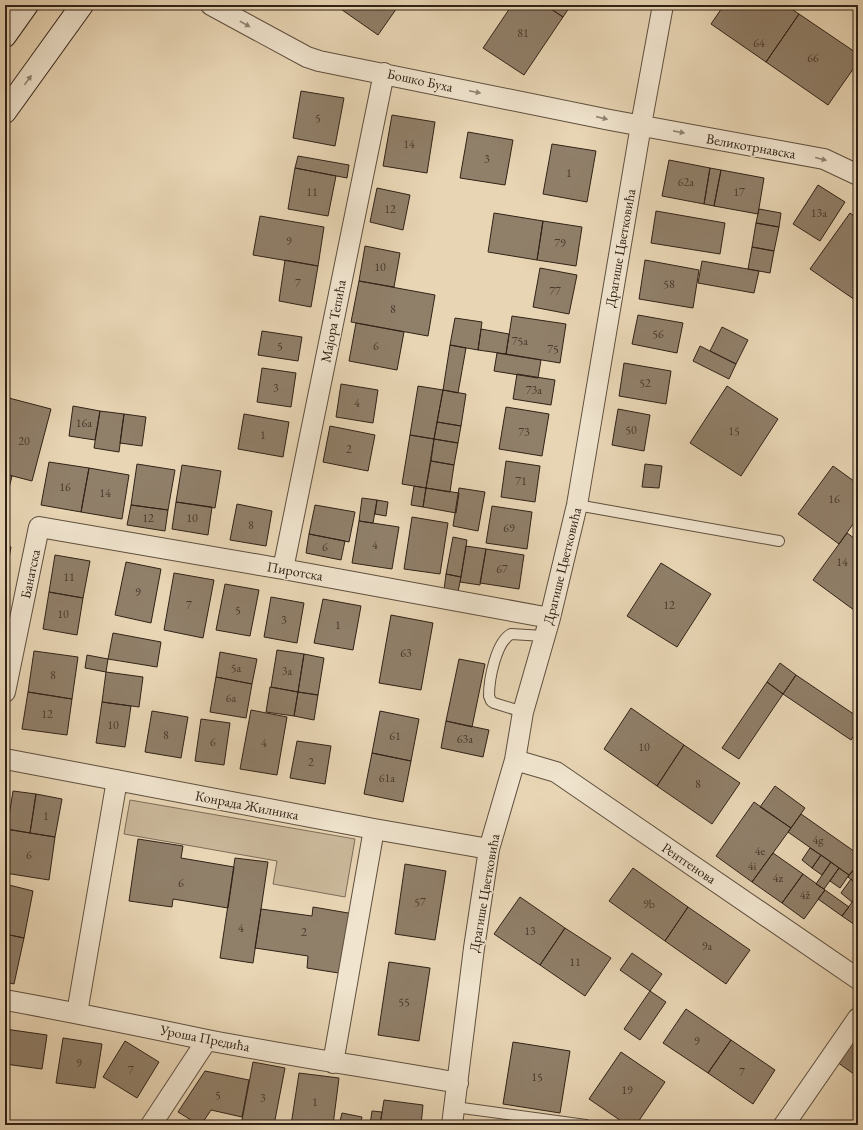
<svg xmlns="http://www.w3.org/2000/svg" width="863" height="1130" font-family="'EB Garamond',serif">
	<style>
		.green { fill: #c9b799; stroke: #7d6c58 }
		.building { fill: #907f69; stroke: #312217 }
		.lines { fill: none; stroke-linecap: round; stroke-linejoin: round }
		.lane-casing { stroke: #5f4f3e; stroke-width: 12 }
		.street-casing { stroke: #5f4f3e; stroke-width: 22 }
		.secondary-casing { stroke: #312217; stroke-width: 24 }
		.lane { stroke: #f0e4ce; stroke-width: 10 }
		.street { stroke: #f0e4ce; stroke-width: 20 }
		.secondary { stroke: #f0e4ce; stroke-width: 22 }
		.oneway { fill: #908372 }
		.labels { text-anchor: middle; stroke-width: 3; stroke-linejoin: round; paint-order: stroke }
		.number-label { font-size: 12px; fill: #49392c }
		.street-label { font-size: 14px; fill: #312217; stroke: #f0e4ce }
	</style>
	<rect width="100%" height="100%" fill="#e8d5b4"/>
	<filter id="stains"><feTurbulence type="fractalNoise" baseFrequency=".005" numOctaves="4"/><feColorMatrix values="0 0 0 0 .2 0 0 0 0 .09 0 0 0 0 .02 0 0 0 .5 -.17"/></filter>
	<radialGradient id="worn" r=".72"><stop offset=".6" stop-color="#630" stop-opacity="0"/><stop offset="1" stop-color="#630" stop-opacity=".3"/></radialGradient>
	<path class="green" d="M130 800 355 839 345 897 273 884 277 861 124 834Z"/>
	<path class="building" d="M335 5H399L378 35Z
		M512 5H545L563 17 524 75 483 48Z
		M545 5H571L563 17Z
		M724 5H786L799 14 766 62 711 24Z
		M799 14 858 54V62L828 105 766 62Z
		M301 91 344 98 335 146 293 138Z
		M392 115 435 122 427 173 383 166Z
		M468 132 513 140 505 185 460 178Z
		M552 144 596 151 587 202 543 194Z
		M298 156 349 165 347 178 295 168Z
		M669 160 710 168 704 204 662 196Z
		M295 168 336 176 328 216 288 209Z
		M710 168 721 170 714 206 704 204Z
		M721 170 764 178 758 214 714 206Z
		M818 185 845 202 820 241 793 224Z
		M377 188 410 195 403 230 370 222Z
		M759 209 781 213 779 227 756 223Z
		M656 211 725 223 720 254 651 243Z
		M494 213 543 221 537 260 488 252Z
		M850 213 858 219V302L810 269Z
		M260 216 324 227 318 266 253 255Z
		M543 221 582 227 576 266 537 260Z
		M756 223 779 227 774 251 752 247Z
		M365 246 400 253 394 287 359 281Z
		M752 247 774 251 770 273 748 269Z
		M285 260 318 266 311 307 279 301Z
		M645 260 699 270 693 308 639 299Z
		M702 261 759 271 754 293 698 283Z
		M540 268 577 275 569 314 533 307Z
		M359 281 435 295 428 336 351 322Z
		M638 315 683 323 677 353 632 344Z
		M512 316 566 324 560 363 506 354Z
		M455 318 482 322 478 350 450 345Z
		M356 323 404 332 397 370 349 361Z
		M722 327 748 340 736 364 710 351Z
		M481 329 509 334 506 354 478 350Z
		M262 331 302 337 298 361 258 355Z
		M450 345 466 348 458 393 443 390Z
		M700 346 736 364 729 379 693 361Z
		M497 353 541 360 538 378 494 371Z
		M624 363 671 371 666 404 619 396Z
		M262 368 296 373 291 407 257 402Z
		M517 374 555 380 551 405 513 399Z
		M341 384 378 390 373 423 336 417Z
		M418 386 443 390 434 439 410 435Z
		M727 386 778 419 741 476 690 443Z
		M443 390 466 394 461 426 437 422Z
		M5 397 51 409 32 481 5 474Z
		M73 406 100 411 95 440 69 436Z
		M506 407 549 414 542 456 499 449Z
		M618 409 650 415 644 451 612 445Z
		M100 411 124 414 119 452 94 448Z
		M124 414 146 417 142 446 120 443Z
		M244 414 289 422 283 457 238 449Z
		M437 422 461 426 458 443 434 439Z
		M330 426 375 435 368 471 323 462Z
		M410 435 434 439 426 488 402 484Z
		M434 439 458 443 454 465 431 461Z
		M431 461 454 465 450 492 426 488Z
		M506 461 540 466 535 502 501 497Z
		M49 462 89 468 81 512 41 505Z
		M137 464 175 470 168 510 131 505Z
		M645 464 662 466 659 488 642 487Z
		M182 465 221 471 215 508 176 502Z
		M833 466 858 484V517L839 544 798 514Z
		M89 468 129 475 122 519 81 512Z
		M5 474 12 476 5 504Z
		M414 486 426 488 423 507 411 505Z
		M426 488 459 493 456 513 423 507Z
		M459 488 485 492 478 531 453 526Z
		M362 498 377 500 373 523 359 521Z
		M377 500 388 502 386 516 375 514Z
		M176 502 212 507 208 535 172 529Z
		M237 504 272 511 266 546 230 540Z
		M131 505 168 510 165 531 127 525Z
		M315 505 355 512 349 542 309 534Z
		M492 506 532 512 527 549 486 543Z
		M412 517 448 523 440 574 404 569Z
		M359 521 399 527 392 569 352 563Z
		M847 533 858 541V613L813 580Z
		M309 534 345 541 341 560 306 553Z
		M453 537 467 540 461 577 446 574Z
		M5 545 11 547 6 574H5Z
		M466 546 486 549 480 585 460 582Z
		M486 549 524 555 519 589 480 583Z
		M55 555 90 561 83 598 49 592Z
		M126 562 161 569 151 623 115 615Z
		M661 563 711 594 677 647 627 616Z
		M174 573 214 580 203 638 164 630Z
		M446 574 461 577 458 592 444 590Z
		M225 584 259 590 250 636 216 630Z
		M49 592 83 598 77 635 43 629Z
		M271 597 304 603 297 643 264 637Z
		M323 599 361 606 353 650 314 643Z
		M391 615 433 623 421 690 379 683Z
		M113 633 161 642 157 667 108 659Z
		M277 650 304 654 298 692 271 687Z
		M34 651 78 657 72 699 28 692Z
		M220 652 257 659 252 684 216 677Z
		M304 654 324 658 318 695 298 692Z
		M87 655 108 659 106 672 85 668Z
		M459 659 485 664 472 727 446 721Z
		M780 663 796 675 783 694 767 682Z
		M106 672 143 677 139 707 102 702Z
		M796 675 858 717V729L851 740 783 694Z
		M216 677 252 684 246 718 210 712Z
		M767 682 783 694 739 759 722 748Z
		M270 687 298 692 294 716 266 712Z
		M28 692 72 699 67 735 22 729Z
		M298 692 318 695 314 720 294 716Z
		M102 702 131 706 125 747 96 743Z
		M631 708 684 745 657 786 604 749Z
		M251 710 287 717 277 775 240 769Z
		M152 711 188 717 181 758 145 752Z
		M380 711 419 719 411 761 372 753Z
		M201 719 230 723 224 765 195 761Z
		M446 721 489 730 483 757 441 748Z
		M297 741 331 746 325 784 290 778Z
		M684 745 740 783 712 824 657 786Z
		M372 753 411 761 403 802 364 794Z
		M775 786 805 808 791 828 760 807Z
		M13 791 36 794 30 833 7 829Z
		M36 794 62 799 55 837 30 833Z
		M754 802 791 828 752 882 716 856Z
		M801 814 858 854V864L849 875 788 832Z
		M5 829 55 837 49 880 5 873Z
		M138 839 183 846 181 858 234 867 228 908 173 899 172 907 129 901Z
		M810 848 821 855 812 868 802 860Z
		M773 853 803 874 782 903 752 882Z
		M821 855 831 862 822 875 812 868Z
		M235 858 268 862 253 963 220 958Z
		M831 862 839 868 824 889 816 884Z
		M405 864 446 871 435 940 395 934Z
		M858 864V885L848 877Z
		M633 868 688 907 665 941 609 901Z
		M839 868 849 875 840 888 830 881Z
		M803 874 825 890 804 919 782 903Z
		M851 879 858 885V894L852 902 841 893Z
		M5 884 33 891 24 938 5 934Z
		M825 890 849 907 842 916 818 899Z
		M858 894V927L842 916Z
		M520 897 565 928 540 965 494 934Z
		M313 907 354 914 345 974 307 968 308 956 255 948 261 909 312 916Z
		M688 907 750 950 726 984 665 941Z
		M565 928 611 958 585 996 540 965Z
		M5 934 24 938 14 984 5 982Z
		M632 953 662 974 650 991 620 970Z
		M389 962 430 968 419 1041 378 1035Z
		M650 991 666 1002 640 1040 624 1029Z
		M686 1009 731 1040 708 1073 663 1043Z
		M5 1029 47 1035 42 1069 5 1064Z
		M858 1031V1077L837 1062Z
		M63 1038 102 1044 95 1088 56 1083Z
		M731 1040 775 1070 753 1104 708 1073Z
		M125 1041 159 1062 137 1098 103 1077Z
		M513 1042 570 1051 560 1113 503 1104Z
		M621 1052 665 1082 636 1125H627L589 1099Z
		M253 1062 285 1068 274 1125H241Z
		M205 1071 249 1080 242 1117 211 1110 201 1125H199L178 1112Z
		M299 1073 339 1078 333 1125H291Z
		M384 1100 423 1105 421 1125H380Z
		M372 1111 382 1112 380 1125H370Z
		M342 1113 362 1117 360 1125H339Z"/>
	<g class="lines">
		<defs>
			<path id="lane" d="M577 505 779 541
				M523 712 494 703 491 701 489 696C489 679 496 642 511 634L544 636
				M455 1107 586 1125"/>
			<path id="street" d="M211 5 307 57 319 61 610 120 824 159 858 175
				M283 569 384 73
				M5 692 39 527 283 569 550 618
				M5 759 374 829 489 849
				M515 760 556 772 858 979
				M5 1000C73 1012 140 1026 207 1040 290 1056 374 1068 458 1083
				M77 1013 117 780
				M333 1063 374 829
				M151 1125 207 1040
				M452 1125 474 948 489 849 515 760 523 712 550 618 577 505 641 125 663 5
				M784 1125 858 1018"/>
			<path id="secondary" d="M5 36 27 5
				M5 112 82 5"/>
		</defs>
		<use href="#lane" class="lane-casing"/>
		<use href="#street" class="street-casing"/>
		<use href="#secondary" class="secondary-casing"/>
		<use href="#lane" class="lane"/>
		<use href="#street" class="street"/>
		<use href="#secondary" class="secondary"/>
	</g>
	<defs><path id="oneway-solid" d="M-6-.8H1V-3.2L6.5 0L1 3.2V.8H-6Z"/></defs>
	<g class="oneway">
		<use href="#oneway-solid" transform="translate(245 24) rotate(29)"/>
		<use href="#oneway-solid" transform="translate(28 80) rotate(-54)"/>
		<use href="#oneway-solid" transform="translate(475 92) rotate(12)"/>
		<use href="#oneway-solid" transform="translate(602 118) rotate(13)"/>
		<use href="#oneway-solid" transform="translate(679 132) rotate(11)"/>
		<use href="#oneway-solid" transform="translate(821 159) rotate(14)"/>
	</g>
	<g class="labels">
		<g class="number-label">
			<text x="523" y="37">81</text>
			<text x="759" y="47">64</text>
			<text x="813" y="62">66</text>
			<text x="318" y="122">5</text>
			<text x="409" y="148">14</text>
			<text x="487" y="163">3</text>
			<text x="569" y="177">1</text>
			<text x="686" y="186">62a</text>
			<text x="312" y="196">11</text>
			<text x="739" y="196">17</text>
			<text x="390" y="213">12</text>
			<text x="819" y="217">13a</text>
			<text x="289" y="245">9</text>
			<text x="560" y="247">79</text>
			<text x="380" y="271">10</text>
			<text x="298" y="287">7</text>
			<text x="669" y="288">58</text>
			<text x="555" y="295">77</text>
			<text x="393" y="313">8</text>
			<text x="658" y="338">56</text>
			<text x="520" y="345">75a</text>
			<text x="280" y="350">5</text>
			<text x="376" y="350">6</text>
			<text x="553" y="353">75</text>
			<text x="645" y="387">52</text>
			<text x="276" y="392">3</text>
			<text x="534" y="394">73a</text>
			<text x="357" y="407">4</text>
			<text x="84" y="427">16a</text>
			<text x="631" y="434">50</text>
			<text x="734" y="435">15</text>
			<text x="524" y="436">73</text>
			<text x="263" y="439">1</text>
			<text x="24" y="445">20</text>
			<text x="349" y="453">2</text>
			<text x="521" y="485">71</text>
			<text x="65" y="491">16</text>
			<text x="105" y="497">14</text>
			<text x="834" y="503">16</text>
			<text x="148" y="522">12</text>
			<text x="192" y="522">10</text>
			<text x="251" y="529">8</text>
			<text x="509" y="532">69</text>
			<text x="375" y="549">4</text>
			<text x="325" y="551">6</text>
			<text x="842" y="566">14</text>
			<text x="502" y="573">67</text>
			<text x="69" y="581">11</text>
			<text x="138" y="596">9</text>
			<text x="189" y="609">7</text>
			<text x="669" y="609">12</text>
			<text x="238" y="614">5</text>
			<text x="63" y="618">10</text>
			<text x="284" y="624">3</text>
			<text x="338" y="629">1</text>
			<text x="406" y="657">63</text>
			<text x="236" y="672">5a</text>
			<text x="287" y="675">3a</text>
			<text x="53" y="679">8</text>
			<text x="231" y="702">6a</text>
			<text x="47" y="718">12</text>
			<text x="113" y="729">10</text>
			<text x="166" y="739">8</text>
			<text x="395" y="740">61</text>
			<text x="465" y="743">63a</text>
			<text x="213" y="746">6</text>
			<text x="264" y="747">4</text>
			<text x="644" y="751">10</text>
			<text x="311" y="766">2</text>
			<text x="387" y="782">61a</text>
			<text x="698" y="788">8</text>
			<text x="46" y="820">1</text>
			<text x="818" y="844">4g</text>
			<text x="760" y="855">4e</text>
			<text x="29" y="859">6</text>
			<text x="752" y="870">4i</text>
			<text x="778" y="882">4z</text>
			<text x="181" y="887">6</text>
			<text x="805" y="899">4ž</text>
			<text x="420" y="906">57</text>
			<text x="649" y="908">9b</text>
			<text x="241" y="932">4</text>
			<text x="530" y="935">13</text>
			<text x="304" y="936">2</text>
			<text x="707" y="950">9a</text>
			<text x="575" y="966">11</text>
			<text x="404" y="1006">55</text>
			<text x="697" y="1045">9</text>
			<text x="79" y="1067">9</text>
			<text x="131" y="1074">7</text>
			<text x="742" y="1076">7</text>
			<text x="537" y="1081">15</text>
			<text x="627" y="1094">19</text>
			<text x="218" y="1099">5</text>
			<text x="263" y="1102">3</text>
			<text x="315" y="1106">1</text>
		</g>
		<g class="street-label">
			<text transform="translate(420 80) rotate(12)" y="5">Бошко Буха</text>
			<text transform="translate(751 146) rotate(10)" y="5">Великотрнавска</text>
			<text transform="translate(620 248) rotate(-80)" y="5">Драгише Цветковића</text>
			<text transform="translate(333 321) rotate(-79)" y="5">Мајора Тепића</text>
			<text transform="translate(562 566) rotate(-76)" y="5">Драгише Цветковића</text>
			<text transform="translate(295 571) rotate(10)" y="5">Пиротска</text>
			<text transform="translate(30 574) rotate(-78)" y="5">Банатска</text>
			<text transform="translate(247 805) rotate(11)" y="5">Конрада Жилника</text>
			<text transform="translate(689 863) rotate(34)" y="5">Рентгенова</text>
			<text transform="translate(484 893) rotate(-80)" y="5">Драгише Цветковића</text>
			<text transform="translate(205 1038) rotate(11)" y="5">Уроша Предића</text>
		</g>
	</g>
	<rect width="863" height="1130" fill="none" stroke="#e8d5b4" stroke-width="20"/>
	<rect x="6" y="6" width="851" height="1118" fill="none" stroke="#312217" stroke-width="2"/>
	<rect x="10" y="10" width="843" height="1110" fill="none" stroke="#312217"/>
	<rect width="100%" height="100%" filter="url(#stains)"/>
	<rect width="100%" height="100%" fill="url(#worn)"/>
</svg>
